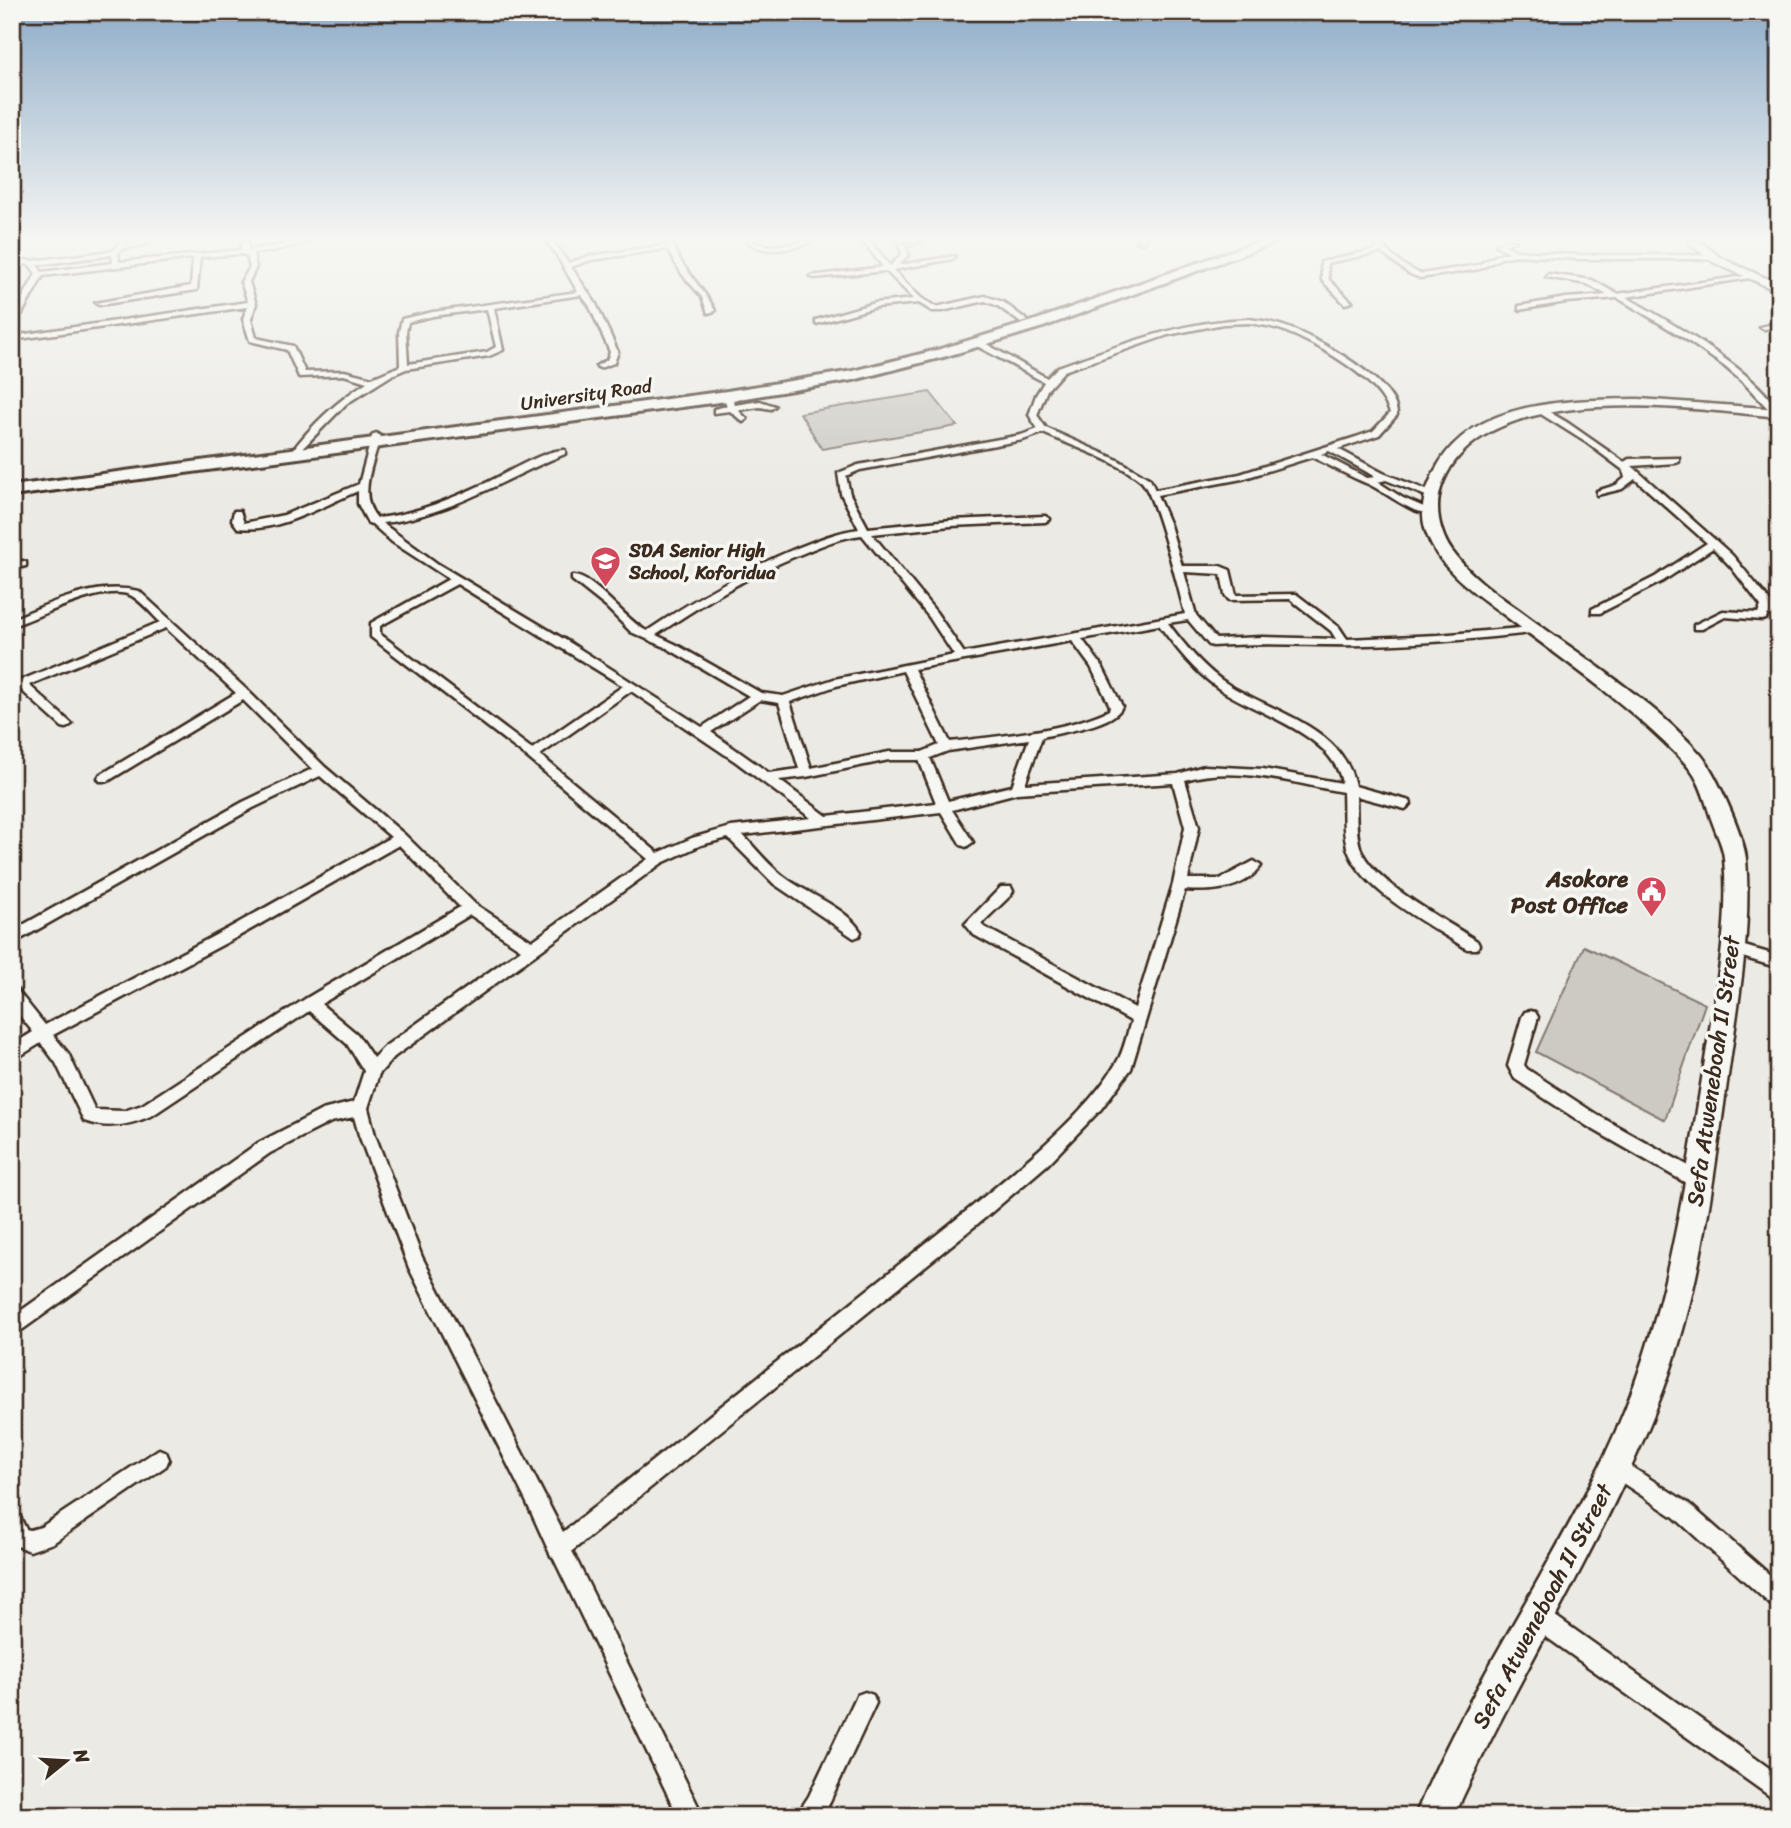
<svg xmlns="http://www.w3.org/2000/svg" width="1791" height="1828" font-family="Sriracha,sans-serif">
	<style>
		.green { fill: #cdcac4; stroke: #847a71; stroke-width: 2 }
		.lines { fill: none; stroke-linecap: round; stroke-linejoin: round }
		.street-casing { stroke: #3b2a1e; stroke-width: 5 }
		.primary-casing { stroke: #3b2a1e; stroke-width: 5 }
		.highway-casing { stroke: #3b2a1e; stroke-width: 6 }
		.street { fill: #f6f6f2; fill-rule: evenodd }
		.primary { fill: #f6f6f2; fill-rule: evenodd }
		.highway { fill: #f6f6f2; fill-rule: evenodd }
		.labels { text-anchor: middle; stroke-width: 7; stroke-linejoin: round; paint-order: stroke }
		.far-street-label { font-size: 19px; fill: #3b2a1e; stroke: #f6f6f2 }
		.far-poi-label { font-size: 19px; font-weight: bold; fill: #3b2a1e; stroke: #f6f6f2; text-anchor: start }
		.poi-label { font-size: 23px; font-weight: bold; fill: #3b2a1e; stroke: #f6f6f2; text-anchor: end }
		.street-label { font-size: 23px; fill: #3b2a1e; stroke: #f6f6f2 }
	</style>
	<rect width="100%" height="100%" fill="#ebeae5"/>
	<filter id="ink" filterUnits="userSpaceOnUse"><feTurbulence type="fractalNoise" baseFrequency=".0143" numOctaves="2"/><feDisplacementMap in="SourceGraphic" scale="14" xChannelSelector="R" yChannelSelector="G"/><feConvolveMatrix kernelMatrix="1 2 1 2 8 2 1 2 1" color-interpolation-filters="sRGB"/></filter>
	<g filter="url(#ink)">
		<path class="green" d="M930 392 957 426 822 449 800 413Z
			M1584 946 1705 1004 1665 1120 1536 1052Z"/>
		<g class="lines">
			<defs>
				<path id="street" d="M121 241H128L126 244 145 242 148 244 122 249 118 253 119 262 241 250 242 241H248V250L310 241 269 252 253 253 256 267 249 282 256 304 251 319 256 338 293 346 305 372 344 371 372 378 400 366 399 332 402 319 433 312 578 292 556 254 546 241H553L568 263 590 256 666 245 667 241H673C672 259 707 291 715 311L708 313 702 297 682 274 667 249 591 260 571 267 596 304 618 352 614 363 600 368 596 366 607 360 610 352 589 305 581 295 494 308 503 350 489 356 406 369 392 375 346 404 294 457 290 454C311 425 337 401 367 382L344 375 299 377 287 350 250 341 243 319 247 307 12 340V336L248 302 241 282 250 267 247 256 241 254 200 257 197 290 99 305 95 303 191 286 193 258 43 276 16 324 12 326V317L36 274 30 265 12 263V259L32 261 113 251ZM112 255 113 263 42 272 37 265ZM487 309 496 347 487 352 408 364 406 332 408 322 433 316Z
					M747 241 771 246 814 241C795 249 764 256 747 241Z
					M863 241H870L890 266 902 254 899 245 923 241 905 247 909 254 899 265 955 256 953 259 893 270 921 298 936 307 985 296 1003 302 1028 321 1021 323 998 306 985 301 942 311H932L919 303 876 307 816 324V320L875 303 914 299 886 271 814 278 810 276 883 267Z
					M1136 241H1146L1143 243Z
					M1374 241H1380C1388 255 1406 268 1421 274L1478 265 1497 255 1509 252 1496 245 1505 241H1516L1505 245 1517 251 1577 255H1712L1715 257 1712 259H1577L1517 255 1501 258 1480 269 1420 278 1408 273 1381 252 1327 263 1329 280 1352 302 1345 304 1322 280 1321 262 1378 249Z
					M1548 274 1592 280 1617 294 1752 275 1750 278 1626 297C1658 315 1779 383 1779 420L1744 383 1724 366 1681 336 1618 298 1566 302 1519 310V306L1566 298 1607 295 1587 284 1546 277Z
					M1249 319C1262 321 1274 322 1286 327 1315 337 1399 382 1397 415L1379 435 1338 449 1383 473 1434 493V497L1431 498 1386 480 1378 482 1403 498 1433 511C1418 520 1383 490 1368 484 1349 476 1331 466 1312 457L1242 479 1157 495 1170 525 1182 566H1220L1230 570 1236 595 1296 594 1339 627 1347 639 1438 635 1532 627 1537 630 1532 633C1476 639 1421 644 1365 645 1314 646 1263 642 1213 646L1209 645 1188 620 1168 623C1185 646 1205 670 1229 685 1273 712 1344 728 1355 786L1410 801 1411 804 1405 809 1356 796C1357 813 1355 833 1361 850 1374 883 1447 921 1477 941L1479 945 1477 949H1467C1431 925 1360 891 1347 847 1342 830 1344 811 1343 792 1293 783 1235 765 1185 780L1199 827 1188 879H1220L1254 861 1261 866C1244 890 1212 892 1185 890L1131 1069 1101 1109 1048 1164 986 1217 572 1551 703 1816H678L553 1557 551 1556 526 1501 409 1268 359 1135 354 1117 331 1122 270 1153 12 1337V1317L258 1143 322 1110 354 1102 364 1071 347 1044 309 1011 153 1115C131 1125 108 1130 84 1121L56 1063 41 1043 12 1061V1045L33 1032 12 1006V988L17 990 45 1025 229 928 391 837 320 776 253 808 12 944V931L243 802 312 769 243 700 108 781H100L98 778 100 775 236 693 166 628 29 685 72 724 66 728 62 727 20 689 12 692V684L160 622C152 614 142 602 132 596 106 582 39 618 12 626V619C52 603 94 581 139 591L248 691 325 767 405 835 475 904 532 941 648 859 528 758 371 637V623L449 579 392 542 372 524 368 523 358 504V491C322 506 278 533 238 528L232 520 234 511H240L244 523 284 515 359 484 372 436 376 433 380 436C375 461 356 495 377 518 417 514 453 498 490 481 509 472 546 449 565 450V454C505 478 447 517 382 523L438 564 572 644 702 727 749 696 667 648 631 632 606 607 572 580V576C592 574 627 622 647 631 695 599 743 570 797 548 818 540 836 532 859 529L841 494 838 473 858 465 1021 435 1038 429 1029 415 1036 395 1044 382 975 345V341H981L1047 378 1058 367C1121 345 1182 321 1249 319ZM1249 323C1260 325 1271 326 1282 330 1315 343 1379 377 1390 413L1373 431 1356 437 1240 474 1155 490 1150 479 1118 460 1046 428 1037 415 1047 390 1064 371 1168 335 1223 324ZM1043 433C1074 447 1114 459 1141 481 1155 493 1179 591 1185 614L964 653 936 612 872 534 951 526 1045 522 1050 519 1045 516 951 520 868 528 850 494 846 476 860 470 1023 440ZM1329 451 1376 477 1367 478 1321 454ZM862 535 929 617 954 655 834 679 783 696 761 693 675 644 656 635C704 603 752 573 806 552 825 544 842 537 862 535ZM1184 572 1221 574 1225 595 1229 600 1290 599 1331 631 1336 639 1262 637 1216 639 1196 615ZM457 584 623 686 532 749 380 634V626ZM1159 625C1176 648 1194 671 1218 688 1255 714 1333 733 1342 783L1263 769 1204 766 1178 774 1025 784 1042 737C1062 732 1116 725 1122 706L1102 666 1082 639ZM1072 641 1091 667 1110 706 1109 710C1067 731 997 736 950 742L914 669ZM903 671 939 745 922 752H889L811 768 790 702 836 686ZM631 691 736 762 811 818 731 827 692 838 658 853 540 755ZM760 700 779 703 799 769 769 773 711 732ZM1029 739 1012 786 948 801 930 758 948 751ZM889 760H919L936 803 827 816 779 780 806 777ZM1173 783 1185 827 1173 884 1135 1008 984 927 981 924 1011 895 1013 891 1011 887H1001L965 924 974 935 1131 1021C1127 1034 1124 1051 1117 1062 1085 1116 1021 1165 974 1205L563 1532 422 1257 375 1135 368 1108 379 1074 394 1057 662 863 701 845 728 838 774 884 854 938 859 936 861 932C846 907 809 895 786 878 769 866 757 850 743 835L941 812 961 845 966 847 973 842 952 810 1017 793ZM399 845 460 907 305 999 142 1105 124 1111 95 1110 68 1053 53 1035 239 936ZM470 915 521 949 384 1047 373 1058 357 1034 321 1004Z
					M1779 323V327L1764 329 1760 327Z
					M727 393 730 394 735 405 760 401 775 406 771 409 760 407 738 410 747 419 743 422 730 411 714 413V409L727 406 723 396Z
					M1539 406 1568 423 1624 462 1629 459 1679 458V462L1676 463 1632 466 1732 555 1779 612V621L1768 614 1766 619 1762 620 1725 617 1702 629H1694V625L1723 611 1758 613 1761 606 1731 567 1713 548 1663 581 1600 613H1592V609L1655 577 1707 543 1635 479 1622 489 1597 495V491L1616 485 1625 478 1623 470 1587 443 1536 411 1535 409Z
					M22 561 26 562V566L12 569V563Z
					M1734 943 1779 956V968L1729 953 1727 949 1729 945Z
					M1530 1011 1535 1012 1538 1017 1524 1065 1527 1069 1599 1116 1705 1175 1707 1181 1705 1187 1699 1189 1693 1187 1587 1126 1515 1079 1508 1066 1522 1017 1525 1012Z
					M159 1449 166 1452 169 1459 166 1466 53 1543 30 1551 12 1544V1512L19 1515 26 1529 30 1530 41 1527Z
					M1616 1457 1688 1503 1779 1583V1608L1771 1605 1674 1517 1609 1474 1606 1467 1609 1460Z
					M1536 1605 1544 1608 1779 1775V1801L1771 1797 1528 1624 1525 1616 1528 1608Z
					M865 1692 873 1695 876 1703 825 1812 823 1816H796L809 1796 857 1695Z"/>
				<path id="primary" d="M1687 241H1699L1721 258 1779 284V292L1713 262Z
					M1639 399 1779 409V417C1689 409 1478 376 1441 488 1434 509 1440 534 1452 551 1471 577 1498 595 1523 613 1582 657 1653 700 1701 755 1716 773 1744 836 1746 859 1752 931 1738 1004 1728 1076 1713 1181 1701 1291 1663 1391 1607 1539 1519 1672 1454 1816H1415C1467 1690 1546 1577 1605 1455 1665 1330 1683 1196 1705 1060 1715 994 1730 925 1724 858 1723 846 1717 835 1713 824 1707 808 1703 789 1694 775 1686 762 1674 752 1664 742 1615 695 1558 656 1504 615 1475 593 1438 569 1426 532 1418 507 1426 487 1438 465 1476 399 1572 400 1639 399Z"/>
				<path id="highway" d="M1260 241H1279L1043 327 947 356 853 380 727 401 12 496V486L727 391 853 371 937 350 1033 321Z"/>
			</defs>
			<use href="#street" class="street-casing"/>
			<use href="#primary" class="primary-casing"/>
			<use href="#highway" class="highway-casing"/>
			<use href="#street" class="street"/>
			<use href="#primary" class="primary"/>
			<use href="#highway" class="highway"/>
		</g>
	</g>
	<linearGradient id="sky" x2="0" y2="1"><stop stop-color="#8eacc8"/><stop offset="0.48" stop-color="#f6f6f3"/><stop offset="1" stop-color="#f6f6f3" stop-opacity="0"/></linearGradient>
	<rect width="1791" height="497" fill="url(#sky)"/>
	<defs>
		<symbol id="school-pin" viewBox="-11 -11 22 30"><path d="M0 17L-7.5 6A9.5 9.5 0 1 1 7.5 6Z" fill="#d1495b" stroke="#f6f6f2"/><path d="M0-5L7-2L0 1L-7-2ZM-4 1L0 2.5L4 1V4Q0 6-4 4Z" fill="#fff"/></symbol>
		<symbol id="civic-pin" viewBox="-11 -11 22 30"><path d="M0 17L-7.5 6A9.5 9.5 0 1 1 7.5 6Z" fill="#d1495b" stroke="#f6f6f2"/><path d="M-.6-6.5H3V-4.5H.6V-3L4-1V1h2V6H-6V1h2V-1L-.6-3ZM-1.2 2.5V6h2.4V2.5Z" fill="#fff"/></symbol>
	</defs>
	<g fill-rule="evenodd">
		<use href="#school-pin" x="588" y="544" width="35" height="47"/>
		<use href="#civic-pin" x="1634" y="874" width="35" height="47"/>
	</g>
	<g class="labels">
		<g class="far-street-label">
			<text transform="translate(586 394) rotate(-8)" y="7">University Road</text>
		</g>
		<g class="far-poi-label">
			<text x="629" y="557">SDA Senior High<tspan x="629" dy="22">School, Koforidua</tspan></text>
		</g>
		<g class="poi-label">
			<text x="1628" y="887">Asokore<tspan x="1628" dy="26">Post Office</tspan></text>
		</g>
		<g class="street-label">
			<text transform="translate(1713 1071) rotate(-82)" y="8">Sefa Atweneboah II Street</text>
			<text transform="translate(1542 1606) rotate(-62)" y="8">Sefa Atweneboah II Street</text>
		</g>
	</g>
	<rect width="1791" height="1828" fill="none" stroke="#f6f6f2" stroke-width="42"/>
	<rect x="21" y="21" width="1749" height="1786" fill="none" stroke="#3b2a1e" stroke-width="2.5" filter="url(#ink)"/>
	<g transform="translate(66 1761) rotate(72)" stroke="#f6f6f2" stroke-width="5" paint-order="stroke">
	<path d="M0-5L12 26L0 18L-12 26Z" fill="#3b2a1e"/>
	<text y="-10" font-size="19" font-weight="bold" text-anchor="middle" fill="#3b2a1e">N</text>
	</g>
</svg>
